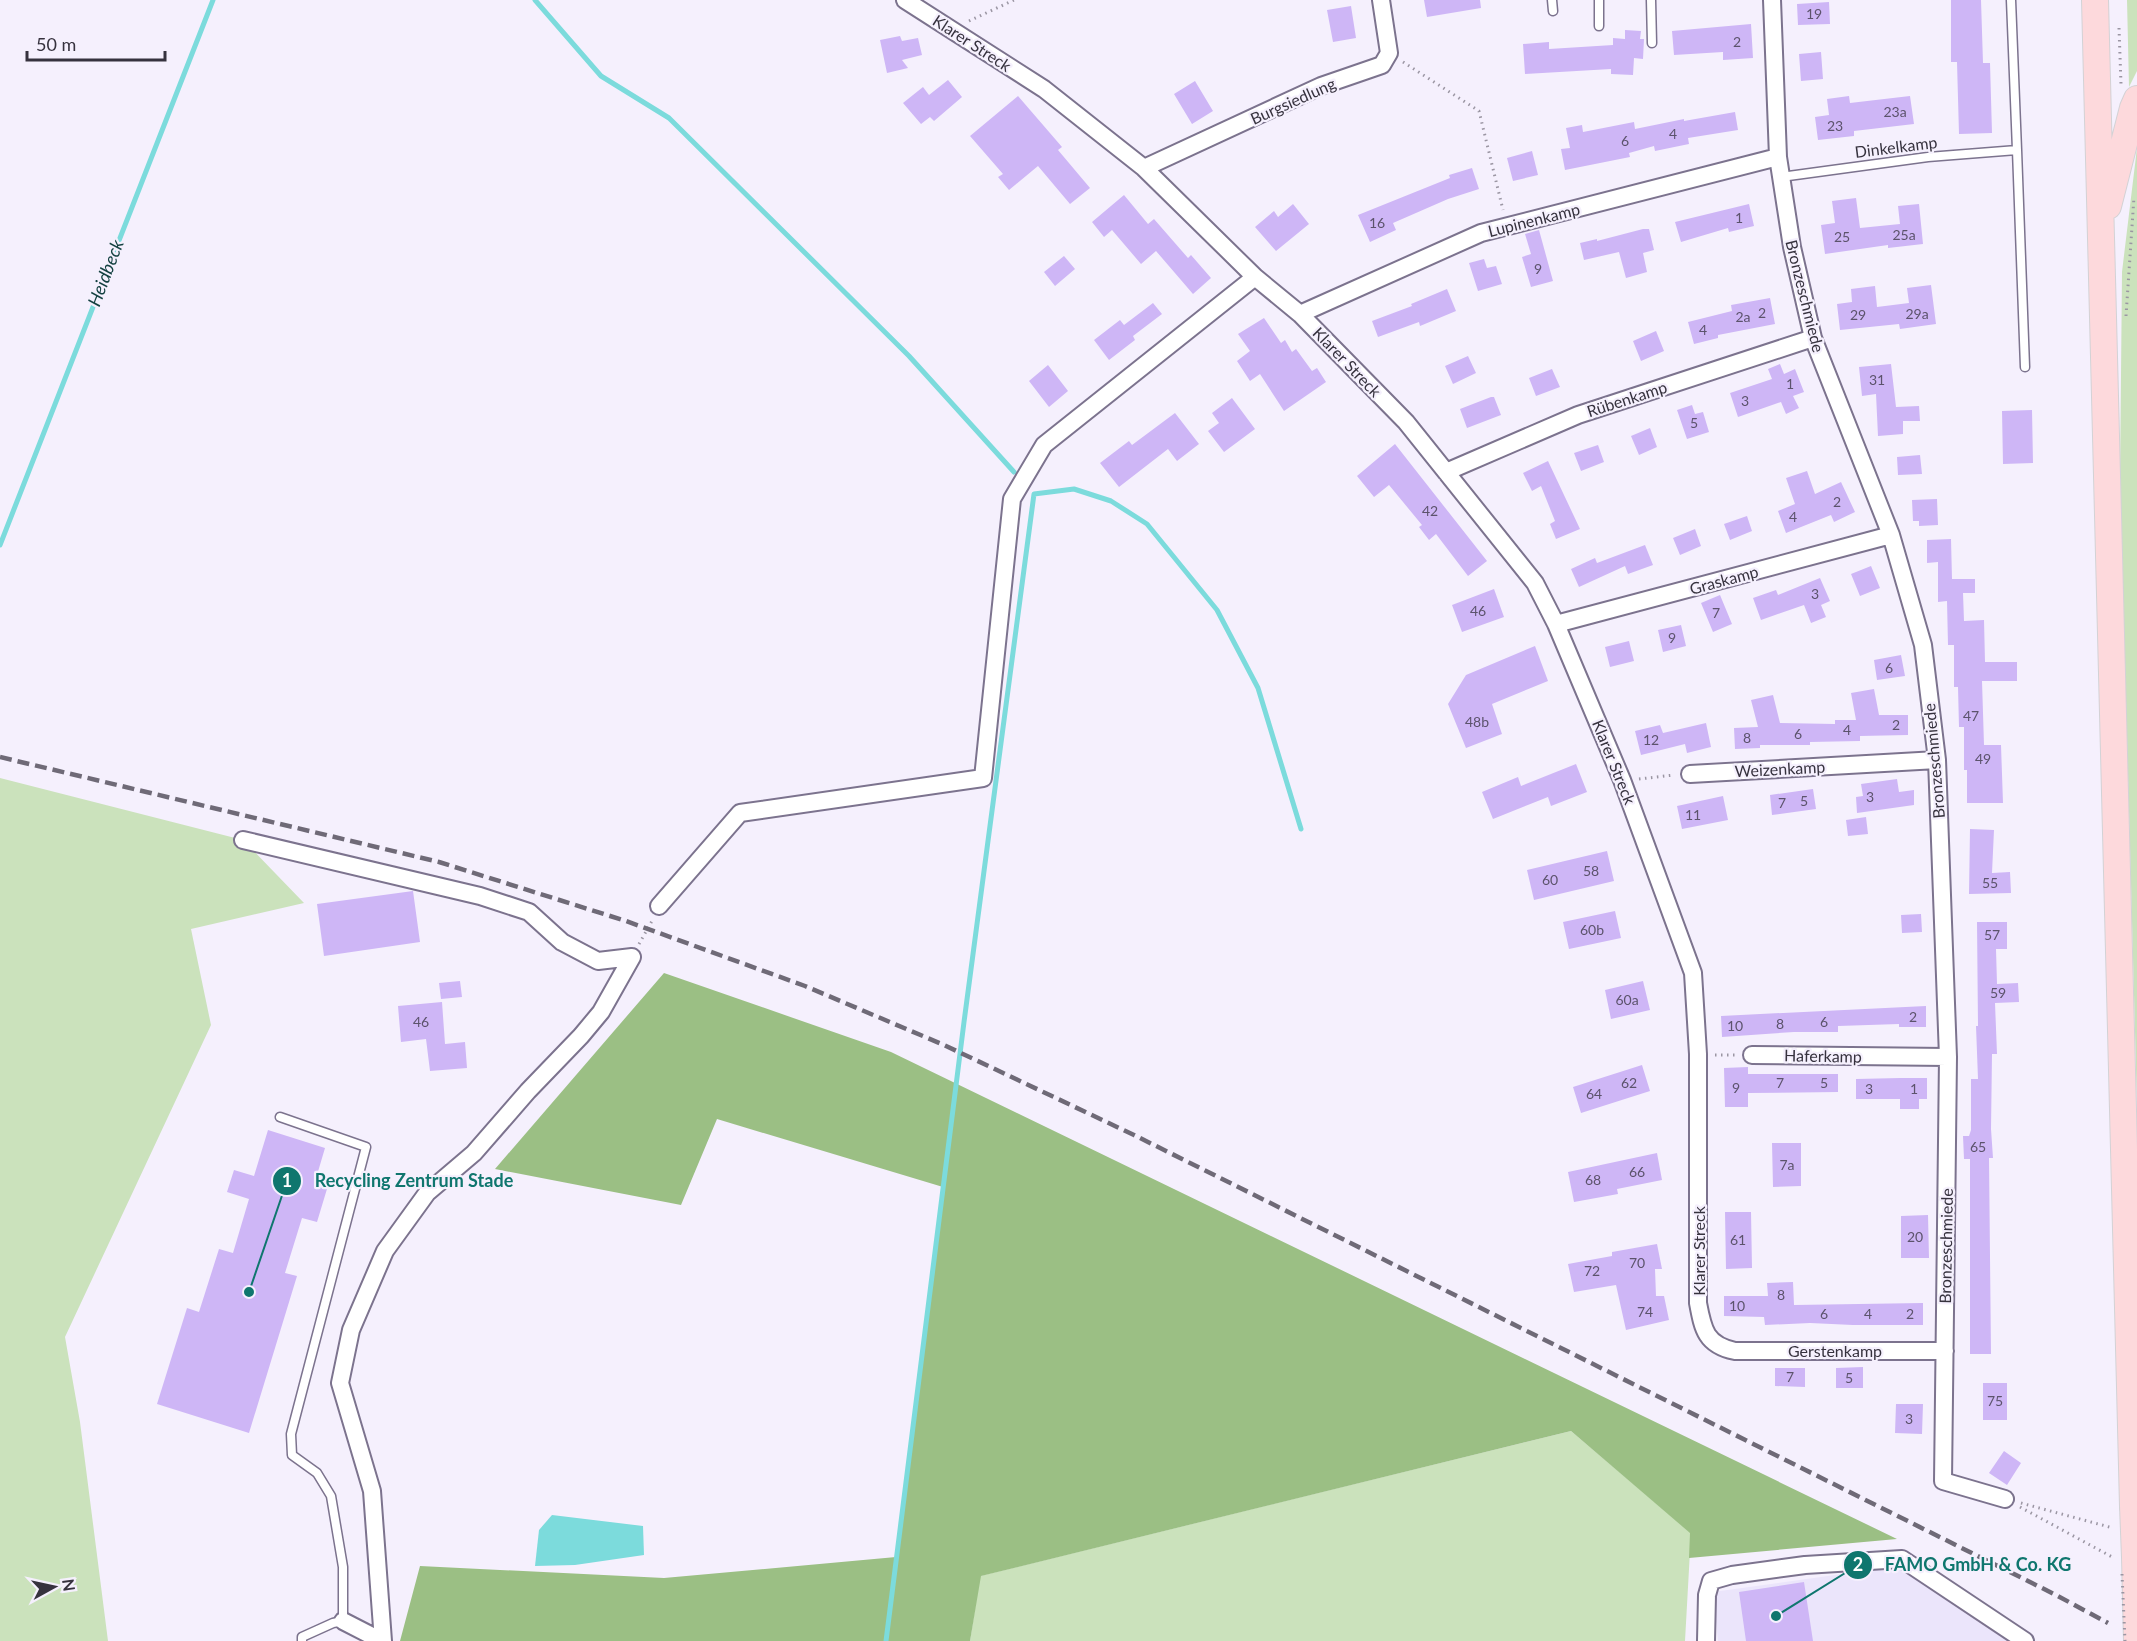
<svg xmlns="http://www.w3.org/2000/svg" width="2137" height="1641" font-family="Lato,sans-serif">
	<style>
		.commercial { fill: #ebe5fb }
		.green { fill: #cbe2bc }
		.forest { fill: #9bbf84 }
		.water { fill: #7cdbdc }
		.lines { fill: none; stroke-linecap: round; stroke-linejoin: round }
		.stream { stroke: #7cdbdc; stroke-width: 5 }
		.building { fill: #ceb6f6 }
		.service-casing { stroke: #7c738e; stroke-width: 11 }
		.minor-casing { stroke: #7c738e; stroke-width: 20 }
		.primary-casing { stroke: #d3d2d5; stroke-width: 28 }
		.path { stroke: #9b96a3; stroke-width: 3; stroke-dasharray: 1.5 4.5; stroke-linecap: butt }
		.service { stroke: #fff; stroke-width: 8 }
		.minor { stroke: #fff; stroke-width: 16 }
		.primary { stroke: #fdd9dc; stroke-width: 26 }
		.rail { stroke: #6f6a77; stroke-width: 4.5; stroke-dasharray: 12 6; stroke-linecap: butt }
		.primary-bridge-casing { stroke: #d3d2d5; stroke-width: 28; stroke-linecap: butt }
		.path-bridge { stroke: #9b96a3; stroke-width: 3; stroke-dasharray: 1.5 4.5; stroke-linecap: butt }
		.primary-bridge { stroke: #fdd9dc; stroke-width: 26 }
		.labels { text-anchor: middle; stroke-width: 4.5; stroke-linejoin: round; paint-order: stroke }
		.number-label { font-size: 14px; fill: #5c536c }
		.street-label { font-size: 16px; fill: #36323e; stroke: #f5f0fd }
		.water-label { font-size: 18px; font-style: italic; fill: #154242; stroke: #f5f0fd }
		.leader { fill: none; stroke: #0f766e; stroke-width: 2 }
		.callout-dot { fill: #0f766e; stroke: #f5f0fd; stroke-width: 2 }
		.mark-label { font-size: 18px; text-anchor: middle; font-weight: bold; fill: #fff }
		.callout-label { font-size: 18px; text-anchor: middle; font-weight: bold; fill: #0f766e; stroke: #f5f0fd; stroke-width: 4.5; stroke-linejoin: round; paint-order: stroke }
	</style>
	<rect width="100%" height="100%" fill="#f5f0fd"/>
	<path class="commercial" d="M1899 1566 2012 1641H1718L1713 1592Z"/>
	<path class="green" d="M2127 0H2137V71L2129 87Z
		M2137 148V1105L2120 479 2122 272Z
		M0 778 243 840 304 903 191 929 211 1025 65 1337 80 1422 108 1641H0Z
		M1571 1431 1691 1533 1685 1641H970L980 1576Z"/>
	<path class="forest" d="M664 973 891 1052 1897 1539 1689 1558 1690 1533 1571 1431 981 1576 970 1641H400L420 1566 664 1578 896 1557 943 1187 717 1119 681 1205 495 1169Z"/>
	<path class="water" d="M552 1515 643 1526 644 1555 575 1565 535 1566 539 1530Z"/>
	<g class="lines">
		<path class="stream" d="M535 0 601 76 669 118 909 356 1014 472
			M0 545 213 0
			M886 1641 964 1022 1034 494 1074 489 1111 501 1147 524 1217 610 1258 688 1301 829"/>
	</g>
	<path class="building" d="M1424 0H1480L1481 8 1427 17Z
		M1951 0H1981L1983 63H1990L1992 133 1959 134 1957 62H1951Z
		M1829 2 1830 24 1798 25 1797 4Z
		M1351 6 1356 38 1333 42 1327 10Z
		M1751 24 1753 58 1723 60V52L1674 55 1672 31Z
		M1625 30 1641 31 1640 39H1644L1643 59 1634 58 1633 75 1611 74V69L1525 74 1523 44 1549 42V49L1613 45V38L1625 39Z
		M900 36 902 41 918 38 922 55 902 60 908 68 887 73 880 40Z
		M1821 52 1823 79 1801 81 1799 54Z
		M948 80 962 97 934 121 930 117 921 124 903 103 923 87 929 95Z
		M1195 81 1213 111 1192 124 1174 94Z
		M1018 96 1062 147 1058 150 1090 188 1070 204 1038 166 1009 190 998 177 1003 174 970 136Z
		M1849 96 1850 103 1910 96 1914 124 1854 131V136L1818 140 1815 117 1829 115 1827 99Z
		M1735 112 1738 130 1688 138 1689 144 1655 151 1654 146 1629 153 1630 157 1565 170 1561 149 1570 148 1566 128 1582 125 1583 132 1634 122 1635 129 1684 119V121Z
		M1532 151 1538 175 1513 181 1507 158Z
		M1472 168 1479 189 1448 199 1393 223 1396 230 1370 242 1358 215 1450 178 1449 175Z
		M1124 195 1148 224 1154 219 1188 258 1191 255 1211 278 1193 294 1156 251 1141 264 1112 230 1104 237 1092 222Z
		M1856 198 1860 228 1900 224 1898 206 1919 204 1923 244 1888 248V245L1825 254 1821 225 1835 223 1832 201Z
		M1293 204 1309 224 1276 251 1255 227 1274 211 1278 217Z
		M1749 204 1754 226 1729 232 1728 228 1681 242 1675 222Z
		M1643 229H1649L1654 250 1643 253 1647 272 1626 278 1619 252 1584 260 1580 243 1597 239V241Z
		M1539 230 1553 281 1531 287 1522 257 1531 254 1525 234Z
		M1064 256 1075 269 1055 286 1044 272Z
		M1484 259 1487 268 1496 266 1502 284 1478 291 1469 263Z
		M1931 285 1936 324 1900 329 1899 324 1840 330 1837 304 1852 302 1851 289 1875 286 1877 307 1909 303 1907 288Z
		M1447 289 1456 311 1420 326 1419 322 1378 337 1372 321 1412 306 1411 304Z
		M1770 298 1775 324 1718 335V338L1694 344 1688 322 1732 311 1731 305Z
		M1153 303 1162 314 1133 336 1135 340 1109 360 1094 340 1120 320 1124 325Z
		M1264 318 1281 343 1285 340 1292 352 1296 349 1312 371 1317 368 1326 382 1284 411 1260 374 1250 381 1237 361 1250 351 1238 334Z
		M1656 331 1664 351 1641 361 1633 341Z
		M1468 356 1476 373 1453 384 1445 366Z
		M1780 364 1784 374 1795 369 1804 392 1793 396 1799 408 1786 414 1781 402 1738 417 1730 393 1772 379 1768 369Z
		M1891 364 1896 407 1919 406 1920 421H1903V434L1878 436 1876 394 1862 396 1859 367Z
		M1048 365 1068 391 1049 407 1029 381Z
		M1552 369 1560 387 1536 396 1529 378Z
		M1491 397H1494L1501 415 1467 428 1460 409Z
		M1232 398 1255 429 1224 452 1208 431 1219 423 1212 413Z
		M1692 405 1695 414 1703 412 1709 432 1687 439 1677 410Z
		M2032 410 2033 463 2003 464 2002 411Z
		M1175 413 1199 444 1177 461 1168 449 1119 487 1100 463 1129 441 1132 445Z
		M1650 428 1657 447 1639 455 1631 436Z
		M1395 444 1487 561 1468 576 1436 534 1429 540 1419 527 1422 525 1389 485 1374 497 1357 476Z
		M1598 445 1604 462 1581 471 1574 453Z
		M1920 455 1922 474 1898 475 1897 457Z
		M1548 461 1580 529 1556 539 1550 524 1555 521 1541 486 1532 491 1523 473Z
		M1807 471 1815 494 1841 482 1855 512 1834 522 1831 515 1786 533 1778 511 1795 504 1786 478Z
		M1937 499 1938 525 1919 526V521H1913L1912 500Z
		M1747 516 1752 531 1730 540 1724 524Z
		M1695 529 1701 546 1680 555 1673 538Z
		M1951 539 1952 579H1975V593H1963L1964 621 1984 620 1985 662H2017V681H1982L1984 745H2001L2003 803H1967V770H1964V727H1959L1958 687H1954V645H1948L1947 601 1938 602V562L1927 563V540Z
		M1645 545 1653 565 1628 574 1625 566 1579 587 1571 569 1595 558 1597 563Z
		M1871 566 1880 588 1860 596 1851 574Z
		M1820 578 1830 601 1821 605 1826 617 1811 623 1804 605 1761 620 1753 598 1776 590 1778 595Z
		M1494 589 1504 617 1462 632 1452 605Z
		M1720 595 1732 624 1713 632 1701 603Z
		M1681 625 1686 646 1663 652 1658 630Z
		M1629 641 1634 661 1610 667 1605 647Z
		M1535 646 1548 681 1492 704 1502 734 1466 748 1448 704 1466 675Z
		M1901 655 1905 676 1877 680 1874 660Z
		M1874 689 1879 715H1908V735L1860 736V741L1810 742V745H1760V748L1735 749 1734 728 1758 727 1751 700 1773 695 1780 723 1835 724V720H1856L1851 693Z
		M1706 723 1711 747 1687 753 1685 744 1641 755 1635 731 1660 725 1663 733Z
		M1576 764 1587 792 1551 806 1548 797 1493 819 1482 792 1518 777 1521 786Z
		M1897 779 1899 792 1914 790V805L1857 813 1856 797 1863 796 1861 784Z
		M1813 789 1816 809 1772 815 1770 795Z
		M1723 796 1728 820 1682 829 1677 806Z
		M1866 817 1868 834 1848 836 1846 820Z
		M1970 829 1994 830 1992 873 2010 872 2011 893 1969 894Z
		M1607 851 1614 881 1534 900 1527 870Z
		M413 891 420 942 324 956 317 904Z
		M1615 911 1621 938 1569 949 1563 922Z
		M1921 914 1922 932 1902 933 1901 915Z
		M1977 922H2007V949H1996L1997 984 2018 983 2019 1002 1995 1003 1997 1054H1992L1991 1129 1993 1158H1989L1991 1354H1970V1159H1964L1963 1136H1969L1971 1130V1079H1978L1976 1026H1978Z
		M460 981 462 997 441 999 439 983Z
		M1643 981 1650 1010 1611 1019 1605 990Z
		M442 1002 445 1044 465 1042 467 1068 430 1071 426 1039 401 1042 398 1006Z
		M1926 1006V1027H1899V1024L1838 1026V1032H1794L1722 1037 1721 1016Z
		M1642 1065 1650 1091 1581 1113 1573 1087Z
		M1748 1067V1074H1838V1092L1748 1093V1107H1725L1724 1068Z
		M1900 1078H1927V1099H1919V1109H1900V1099H1856V1079Z
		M268 1130 325 1148 317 1175 330 1179 317 1222 302 1218 285 1273 297 1276 249 1433 157 1404 187 1308 199 1312 219 1249 233 1253 249 1199 227 1192 234 1170 254 1176Z
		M1772 1143H1801V1186L1773 1187Z
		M1657 1153 1662 1180 1617 1189 1618 1194 1574 1202 1568 1172Z
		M1725 1212H1751L1752 1268 1726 1269Z
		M1928 1215 1929 1258H1901V1216Z
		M1657 1244 1662 1269H1655L1656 1296H1664L1669 1320 1626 1330 1616 1285 1574 1292 1568 1264 1612 1256V1252Z
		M1793 1282 1794 1305 1923 1303V1325H1853L1810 1323 1765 1325 1764 1317 1724 1316V1296H1768L1767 1283Z
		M1863 1367V1388H1836V1368Z
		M1775 1368H1805V1387L1775 1386Z
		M1983 1383H2007V1420H1983Z
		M1896 1404H1923L1922 1434 1895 1433Z
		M2004 1451 2021 1463 2007 1485 1989 1473Z
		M1804 1582 1813 1641H1746L1739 1592Z"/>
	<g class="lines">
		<defs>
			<path id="service" d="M1552 0 1553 11
				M1599 0V26
				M1651 0 1652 43
				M2011 0 2017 150
				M1781 177 1928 157 2017 150 2025 367
				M280 1117 366 1147 291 1434 292 1455 317 1473 331 1496 343 1567V1621L333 1623 302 1637V1641"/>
			<path id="minor" d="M905 0 1044 89 1144 168 1255 277 1300 314 1406 422 1535 583 1556 624 1622 780 1693 973 1698 1054V1303C1703 1330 1706 1345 1735 1351H1945
				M1772 0 1778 157 1792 247 1813 338 1891 535 1923 645 1937 760 1948 1057 1943 1481 2005 1499
				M1144 168 1321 86 1382 65 1389 53 1381 0
				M1300 314 1481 233 1778 157
				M1446 472 1578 415 1813 338
				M1556 624 1891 535
				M1690 774 1937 760
				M243 840 480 896 529 912 562 942 598 961 632 957
				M659 906 740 813 983 778 1012 499 1044 445 1255 277
				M1752 1055 1948 1057
				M343 1621 382 1641
				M383 1641 372 1491 340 1383 351 1330 385 1251 427 1193 474 1153 528 1091 581 1036 601 1012 632 957
				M1706 1641 1707 1595 1711 1581 1732 1575 1805 1565 1902 1559 2025 1641"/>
			<path id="primary" d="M2095 0 2133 1506
				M2108 206 2133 108 2137 99
				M2135 1557 2137 1641"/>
		</defs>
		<use href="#service" class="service-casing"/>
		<use href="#minor" class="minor-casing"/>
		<use href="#primary" class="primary-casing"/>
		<path class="path" d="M969 21 1014 0
			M2119 28 2121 84
			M1403 62 1479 111 1503 210
			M2126 316 2134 197
			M1639 779 1674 775
			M639 944 652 921
			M1715 1055H1735
			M2021 1503 2113 1528
			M2020 1507 2114 1558"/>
		<use href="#service" class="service"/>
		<use href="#minor" class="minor"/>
		<use href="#primary" class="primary"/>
		<path class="rail" d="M0 757 439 862 626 921 805 986 944 1045 1134 1135 2056 1595 2108 1623"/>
		<defs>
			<path id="primary-bridge" d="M2133 1506 2135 1557"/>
		</defs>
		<use href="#primary-bridge" class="primary-bridge-casing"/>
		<path class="path-bridge" d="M2122 1574 2125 1641"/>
		<use href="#primary-bridge" class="primary-bridge"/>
	</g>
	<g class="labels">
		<g class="number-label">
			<text x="1814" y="19">19</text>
			<text x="1737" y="47">2</text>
			<text x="1895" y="117">23a</text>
			<text x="1835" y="131">23</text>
			<text x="1673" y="139">4</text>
			<text x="1625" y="146">6</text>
			<text x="1739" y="223">1</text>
			<text x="1377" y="228">16</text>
			<text x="1904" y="240">25a</text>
			<text x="1842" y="242">25</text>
			<text x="1538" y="274">9</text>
			<text x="1762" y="318">2</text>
			<text x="1917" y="319">29a</text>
			<text x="1858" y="320">29</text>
			<text x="1743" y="322">2a</text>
			<text x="1703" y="335">4</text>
			<text x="1877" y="385">31</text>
			<text x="1790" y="389">1</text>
			<text x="1745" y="406">3</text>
			<text x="1694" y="428">5</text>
			<text x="1837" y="507">2</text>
			<text x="1430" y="516">42</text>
			<text x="1793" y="522">4</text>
			<text x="1815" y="599">3</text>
			<text x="1478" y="616">46</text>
			<text x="1716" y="618">7</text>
			<text x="1672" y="643">9</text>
			<text x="1889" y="673">6</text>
			<text x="1971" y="721">47</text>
			<text x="1477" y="727">48b</text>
			<text x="1896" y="730">2</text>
			<text x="1847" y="735">4</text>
			<text x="1798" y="739">6</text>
			<text x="1747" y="743">8</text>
			<text x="1651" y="745">12</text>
			<text x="1983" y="764">49</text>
			<text x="1870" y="802">3</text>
			<text x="1804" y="806">5</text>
			<text x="1782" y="808">7</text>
			<text x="1693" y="820">11</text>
			<text x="1591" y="876">58</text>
			<text x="1550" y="885">60</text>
			<text x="1990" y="888">55</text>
			<text x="1592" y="935">60b</text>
			<text x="1992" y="940">57</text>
			<text x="1998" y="998">59</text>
			<text x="1627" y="1005">60a</text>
			<text x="1913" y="1022">2</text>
			<text x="421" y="1027">46</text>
			<text x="1824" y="1027">6</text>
			<text x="1780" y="1029">8</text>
			<text x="1735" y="1031">10</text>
			<text x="1629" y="1088">62</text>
			<text x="1780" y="1088">7</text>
			<text x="1824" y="1088">5</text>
			<text x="1736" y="1093">9</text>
			<text x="1869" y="1094">3</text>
			<text x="1914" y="1094">1</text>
			<text x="1594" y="1099">64</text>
			<text x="1978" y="1152">65</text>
			<text x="1787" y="1170">7a</text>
			<text x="1637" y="1177">66</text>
			<text x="1593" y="1185">68</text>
			<text x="1915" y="1242">20</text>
			<text x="1738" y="1245">61</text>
			<text x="1637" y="1268">70</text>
			<text x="1592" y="1276">72</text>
			<text x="1781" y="1300">8</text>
			<text x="1737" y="1311">10</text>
			<text x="1645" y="1317">74</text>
			<text x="1824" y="1319">6</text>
			<text x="1868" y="1319">4</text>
			<text x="1910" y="1319">2</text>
			<text x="1790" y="1382">7</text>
			<text x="1849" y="1383">5</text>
			<text x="1995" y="1406">75</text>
			<text x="1909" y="1424">3</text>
		</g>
		<g class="street-label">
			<text transform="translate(972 43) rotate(33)" y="6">Klarer Streck</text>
			<text transform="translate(1293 101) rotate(-24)" y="6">Burgsiedlung</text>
			<text transform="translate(1896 147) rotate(-7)" y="6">Dinkelkamp</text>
			<text transform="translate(1534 220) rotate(-14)" y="6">Lupinenkamp</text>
			<text transform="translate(1805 296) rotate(76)" y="6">Bronzeschmiede</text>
			<text transform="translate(1347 362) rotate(46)" y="6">Klarer Streck</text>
			<text transform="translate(1627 399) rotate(-18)" y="6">Rübenkamp</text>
			<text transform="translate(1724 580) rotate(-15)" y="6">Graskamp</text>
			<text transform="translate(1934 761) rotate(-95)" y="6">Bronzeschmiede</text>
			<text transform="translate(1614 762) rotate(68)" y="6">Klarer Streck</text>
			<text transform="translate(1780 769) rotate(-3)" y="6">Weizenkamp</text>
			<text transform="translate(1823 1056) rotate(1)" y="6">Haferkamp</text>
			<text transform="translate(1946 1246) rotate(-89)" y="6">Bronzeschmiede</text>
			<text transform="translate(1699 1251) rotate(-90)" y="6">Klarer Streck</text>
			<text x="1835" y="1357">Gerstenkamp</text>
		</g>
		<g class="water-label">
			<text transform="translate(106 273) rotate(-69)" y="6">Heidbeck</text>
		</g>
	</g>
	<path class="leader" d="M249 1292L287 1181M1776 1616L1858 1565"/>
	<g class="callout-dot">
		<circle cx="249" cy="1292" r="6"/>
		<circle cx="1776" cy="1616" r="6"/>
		<circle cx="287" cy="1181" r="15"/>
		<circle cx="1858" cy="1565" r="15"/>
	</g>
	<g class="mark-label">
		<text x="287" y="1187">1</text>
		<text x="1858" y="1571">2</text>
	</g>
	<g class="callout-label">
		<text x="414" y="1187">Recycling Zentrum Stade</text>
		<text x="1978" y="1571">FAMO GmbH &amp; Co. KG</text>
	</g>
	<g transform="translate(54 1587) rotate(82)" stroke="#f5f0fd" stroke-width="4.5" paint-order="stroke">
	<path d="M0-4.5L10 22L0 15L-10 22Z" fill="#36323e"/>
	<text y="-9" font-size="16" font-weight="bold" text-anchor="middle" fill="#36323e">N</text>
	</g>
	<path d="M27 51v9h138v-9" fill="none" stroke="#36323e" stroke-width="3"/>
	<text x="36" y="51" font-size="18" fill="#36323e" stroke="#f5f0fd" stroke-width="4.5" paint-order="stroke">50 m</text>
</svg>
